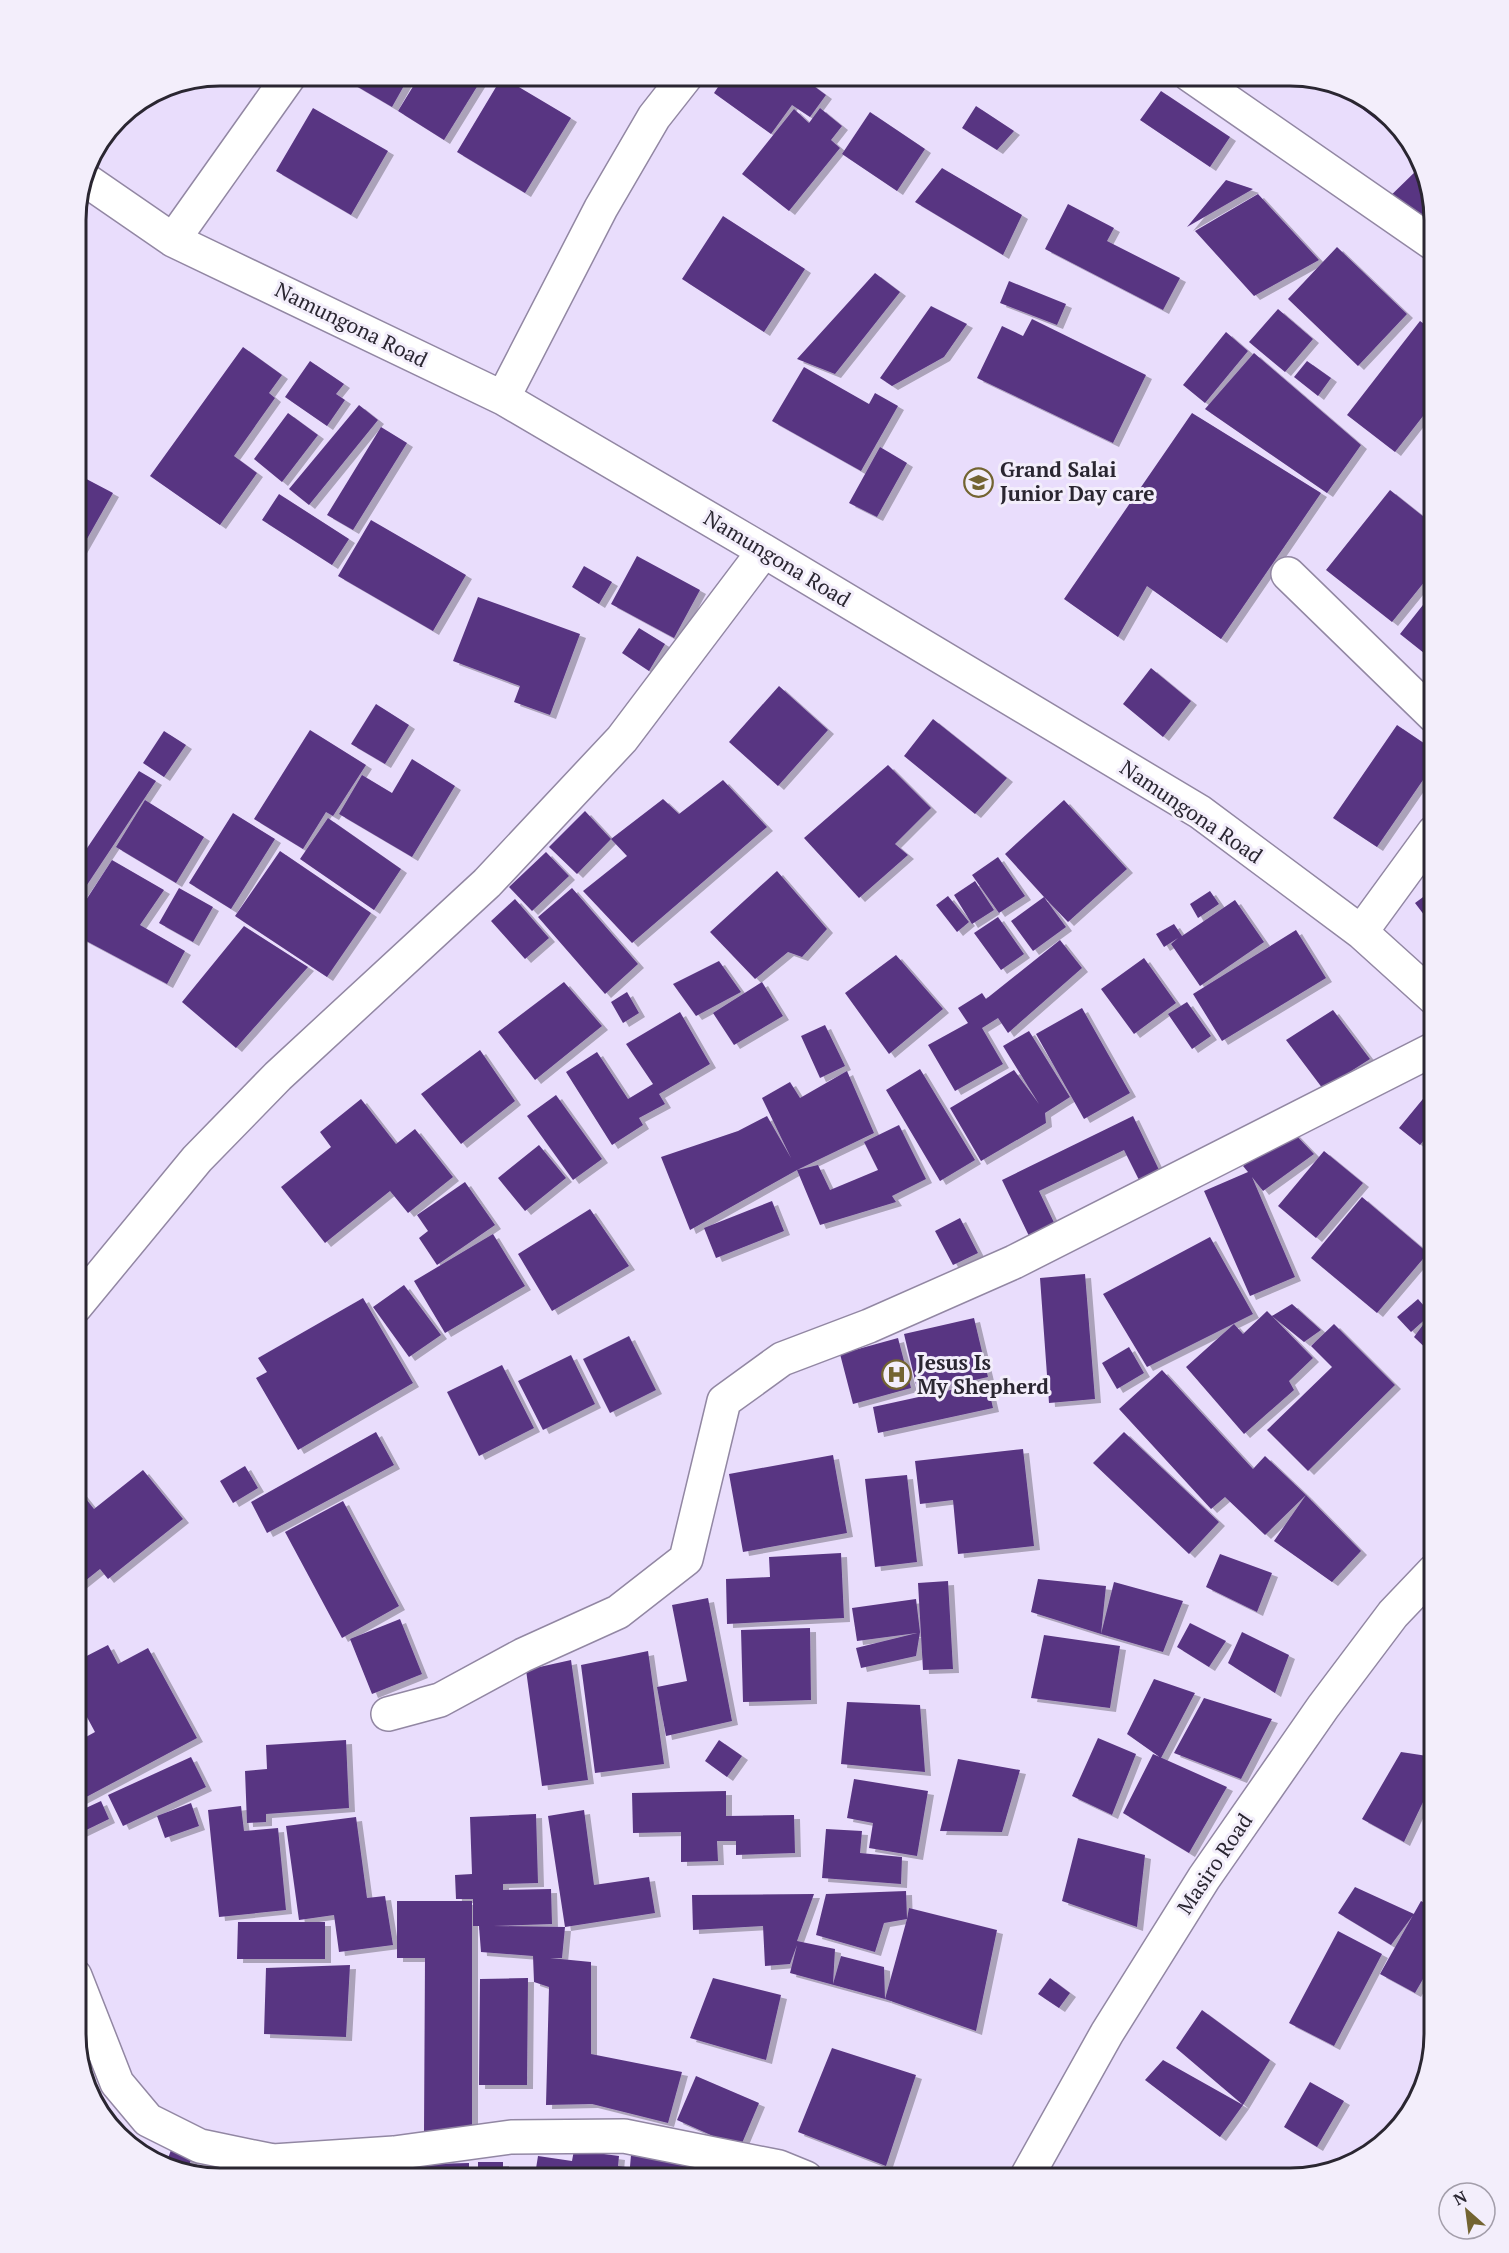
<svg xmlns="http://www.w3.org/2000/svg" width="1509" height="2253" font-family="'PT Serif',serif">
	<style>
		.building { fill: #593582; filter: url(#shadow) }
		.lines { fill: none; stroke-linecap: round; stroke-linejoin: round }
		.minor-casing { stroke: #9287a3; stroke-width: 36 }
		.major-casing { stroke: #9287a3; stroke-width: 36 }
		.minor { stroke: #fff; stroke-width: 33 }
		.major { stroke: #fff; stroke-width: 33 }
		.labels { text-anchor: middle; stroke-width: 6; stroke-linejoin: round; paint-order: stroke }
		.street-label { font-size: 21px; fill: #2a2631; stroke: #f3eefb }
		.poi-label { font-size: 21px; font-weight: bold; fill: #2a2631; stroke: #f3eefb; text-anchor: start }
		.rim { fill: none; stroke: #2a2631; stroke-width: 3 }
	</style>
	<defs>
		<filter id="shadow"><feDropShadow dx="6" dy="4" stdDeviation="0" flood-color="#0004"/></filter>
	</defs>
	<rect width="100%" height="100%" fill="#e9ddfc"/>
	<path class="building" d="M342 75H410L392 107 341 77Z
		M420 75 483 77 444 140 398 111Z
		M726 75H799L826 95 810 117 792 105 771 134 714 93Z
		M502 77 571 118 525 193 457 152Z
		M1337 89 1370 99 1415 150Z
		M1161 91 1230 137 1210 167 1140 120Z
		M976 106 1014 131 997 150 962 128Z
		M313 108 388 151 351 215 276 171Z
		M820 108 842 126 831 140 840 148 789 211 742 174 794 109 809 123Z
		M870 112 925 149 897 191 842 154Z
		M1420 167 1434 219V236L1378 208Z
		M942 168 1022 215 1003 255 915 202Z
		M1226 180 1253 189 1187 227Z
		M1258 194 1319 260 1254 296 1195 231Z
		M1068 204 1114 228 1107 241 1180 278 1163 310 1045 249Z
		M723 216 805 269 764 332 682 279Z
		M1337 247 1407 314 1358 366 1288 299Z
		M875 273 900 292 835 374 797 359Z
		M1009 281 1066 304 1057 325 1000 303Z
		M931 306 967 324 944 357 892 386 880 378Z
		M1278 309 1313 339 1285 372 1249 342Z
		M1032 319 1146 375 1113 443 977 378 1002 326 1023 336Z
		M1420 321 1434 331V402L1395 452 1347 415Z
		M1226 332 1248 351 1205 403 1183 385Z
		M243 347 282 375 269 393 275 398 234 456 257 473 220 525 150 476Z
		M1254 353 1361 445 1327 493 1205 409Z
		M310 361 344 384 336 394 345 400 327 426 285 397Z
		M1307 361 1331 378 1318 396 1294 377Z
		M804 367 869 404 875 393 898 406 861 471 772 421Z
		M359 405 378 420 309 505 289 489Z
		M288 413 318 435 282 482 254 459Z
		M1192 413 1321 493 1221 639 1147 586 1118 637 1064 599Z
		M381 427 407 443 353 530 327 515Z
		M880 447 907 463 877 517 849 503Z
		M75 473 113 493 75 560Z
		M1390 490 1434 525V570L1392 622 1326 570Z
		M279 494 349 539 332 565 262 520Z
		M371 520 466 575 433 631 338 576Z
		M637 556 700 590 674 638 611 604Z
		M584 566 612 582 599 604 572 587Z
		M1434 591V661L1400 634Z
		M478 597 580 634 550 715 514 702 520 686 453 661Z
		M639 628 665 644 649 671 622 653Z
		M1151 668 1191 701 1163 737 1123 704Z
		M779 686 828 730 778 786 729 742Z
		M376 704 409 725 385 764 351 744Z
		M933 719 1007 778 975 814 904 756Z
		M1397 725 1434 750V764L1377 847 1333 818Z
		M310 730 366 765 333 816 326 812 303 849 254 819Z
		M164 731 186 745 164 777 143 763Z
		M412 759 455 786 412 857 339 814 362 775 392 793Z
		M888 765 931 808 895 844 908 855 859 898 804 838Z
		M139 771 156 781 75 903V866Z
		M723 780 767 827 632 943 583 891 627 856 611 839 663 799 679 814Z
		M145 800 204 837 176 883 116 847Z
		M1064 800 1127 869 1068 922 1044 897 1066 927 1033 951 1011 921 1044 897 1005 854Z
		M585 811 611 839 577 874 549 847Z
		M233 813 275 839 231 909 189 883Z
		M328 818 401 869 374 910 300 859Z
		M280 851 371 913 327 977 235 916Z
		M546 852 569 876 532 911 509 887Z
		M998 857 1025 896 999 913 972 875Z
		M112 860 164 890 140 925 185 951 167 984 75 935V917Z
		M777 871 827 929 802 957 788 952 755 979 710 932Z
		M975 881 994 910 972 924 954 895Z
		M179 888 213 907 193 942 159 923Z
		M572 888 638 964 605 994 538 917Z
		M1434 889V928L1415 903Z
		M1210 891 1219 904 1198 918 1190 904Z
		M948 896 969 922 957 932 936 905Z
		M515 899 549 938 525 959 491 921Z
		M1235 900 1264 942 1200 986 1171 944 1178 938 1164 947 1156 934 1174 924 1182 936Z
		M998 917 1024 954 1001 970 974 933Z
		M244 926 308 967 236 1048 182 1002Z
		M1296 930 1326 978 1222 1041 1193 994Z
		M1060 940 1082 968 1008 1033 998 1018 982 1028 1003 1064 955 1091 928 1045 968 1023 958 1008 982 993 986 999Z
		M896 955 943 1009 889 1054 845 993Z
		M1144 958 1176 1003 1134 1034 1101 989Z
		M719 961 741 992 696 1016 673 984Z
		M564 982 602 1026 535 1080 498 1032Z
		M762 982 783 1016 734 1045 713 1013Z
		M627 992 639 1013 623 1023 611 1002Z
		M1187 1002 1211 1036 1192 1049 1168 1014Z
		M1082 1008 1130 1093 1084 1119 1036 1034Z
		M1333 1010 1370 1059 1323 1089 1286 1040Z
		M680 1012 710 1064 659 1094 665 1104 639 1118 643 1125 612 1145 566 1072 597 1052 628 1099 653 1084 626 1044Z
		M825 1025 845 1066 820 1078 801 1036Z
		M1029 1031 1070 1097 1045 1113 1046 1123 981 1161 950 1108 1014 1070 1039 1104 1003 1046Z
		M480 1050 515 1101 461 1144 421 1094Z
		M920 1069 975 1160 940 1181 886 1090Z
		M847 1071 874 1133 797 1170 818 1165 830 1190 878 1170 864 1142 899 1125 926 1179 892 1196 896 1202 820 1225 797 1170 690 1230 661 1157 738 1131 767 1116 791 1158 762 1098 790 1082 800 1098Z
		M1427 1094 1434 1100V1128L1420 1145 1399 1128Z
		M556 1095 602 1159 573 1180 527 1116Z
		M361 1099 396 1144 415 1129 453 1177 408 1213 390 1191 325 1243 281 1187 331 1147 320 1132Z
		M1133 1116 1161 1174 1141 1184 1124 1150 1039 1191 1058 1231 1029 1236 1002 1180Z
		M1292 1131 1314 1154 1263 1191 1252 1177 1295 1277 1250 1296 1204 1191 1248 1172 1243 1166Z
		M539 1145 566 1178 525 1211 498 1178Z
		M1324 1151 1363 1183 1316 1238 1278 1206Z
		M465 1182 495 1225 437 1265 419 1238 428 1231 417 1215Z
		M1362 1197 1428 1253 1377 1313 1311 1258Z
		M772 1201 784 1231 716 1258 704 1228Z
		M590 1209 629 1266 552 1311 518 1254Z
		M960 1218 978 1253 953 1265 935 1231Z
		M493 1234 525 1286 445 1333 414 1281Z
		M1210 1237 1253 1314 1147 1367 1103 1294Z
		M1085 1274 1095 1399 1049 1403 1040 1278Z
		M404 1285 441 1335 409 1357 373 1307Z
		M363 1298 413 1383 298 1450 256 1378 267 1372 258 1358Z
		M1418 1299 1431 1314 1434 1311V1356L1414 1337 1431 1314 1411 1332 1397 1317Z
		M1292 1304 1321 1330 1304 1342 1272 1316 1313 1358 1289 1381 1294 1390 1244 1434 1186 1367 1234 1324 1243 1334 1267 1311 1272 1316Z
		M974 1318 988 1377 918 1393 904 1334Z
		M1334 1324 1395 1385 1308 1471 1267 1430 1332 1367 1311 1346Z
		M629 1336 656 1390 610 1413 583 1359Z
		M898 1338 911 1388 853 1404 840 1354Z
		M1129 1347 1144 1373 1117 1389 1102 1363Z
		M571 1355 595 1404 543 1430 518 1381Z
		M502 1365 534 1428 479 1456 447 1392Z
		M1162 1370 1253 1469 1265 1456 1306 1495 1361 1551 1332 1582 1274 1541 1306 1495 1265 1535 1225 1497 1211 1509 1119 1409Z
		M987 1382 993 1408 878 1433 873 1407Z
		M376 1432 394 1465 267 1533 251 1502Z
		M1124 1432 1219 1522 1189 1554 1093 1463Z
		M1023 1449 1034 1546 958 1554 953 1500 920 1504 915 1461Z
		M833 1455 847 1533 743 1552 729 1474Z
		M245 1466 258 1488 233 1503 220 1481Z
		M143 1470 183 1519 108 1579 100 1569 75 1589V1485L94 1509Z
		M907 1475 917 1562 875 1567 865 1479Z
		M343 1501 399 1606 342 1638 285 1532Z
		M841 1553 844 1618 727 1624 726 1579 770 1577 769 1557Z
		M1220 1554 1272 1573 1257 1612 1206 1587Z
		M1038 1579 1106 1586 1101 1634 1114 1582 1183 1601 1163 1652 1101 1634 1031 1612Z
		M948 1581 953 1669 923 1670 918 1583Z
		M708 1598 732 1721 666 1736 657 1687 687 1681 672 1605Z
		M916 1599 920 1632 916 1656 861 1668 856 1648 917 1633 857 1641 852 1608Z
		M400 1619 422 1674 372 1694 350 1639Z
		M1190 1623 1226 1641 1209 1667 1177 1647Z
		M810 1628 811 1700 743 1702 741 1630Z
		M1242 1632 1289 1655 1275 1693 1228 1663Z
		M1044 1635 1120 1646 1110 1708 1031 1698Z
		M108 1645 118 1664 148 1648 197 1738 75 1803V1743L95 1732 75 1695V1662Z
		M648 1651 664 1764 595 1773 581 1665Z
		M571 1660 588 1780 542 1786 526 1670Z
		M1154 1679 1195 1693 1161 1758 1127 1734Z
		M1204 1698 1272 1719 1241 1779 1174 1753Z
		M847 1702 920 1705 925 1772 841 1764Z
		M1098 1738 1136 1754 1112 1815 1072 1796Z
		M346 1740 349 1808 266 1814V1822L247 1823 245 1771 267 1769 266 1745Z
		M719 1740 742 1756 727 1777 705 1761Z
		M1401 1752 1434 1757V1779L1404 1842 1362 1819Z
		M1153 1754 1227 1787 1189 1853 1123 1813Z
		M191 1757 206 1787 123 1826 108 1795Z
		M958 1759 1020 1770 1002 1832 940 1831Z
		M854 1779 928 1791 917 1856 869 1848 873 1823 847 1818Z
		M726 1791V1816L794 1815 795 1853 736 1855V1841H717L718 1861 681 1862V1832L633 1833 632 1793Z
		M101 1801 109 1819 78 1834 75 1827V1813Z
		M191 1803 199 1826 165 1838 157 1816Z
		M241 1806 244 1831 278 1828 286 1910 219 1917 208 1810Z
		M584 1810 594 1885 649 1877 655 1913 565 1927 548 1816Z
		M536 1814 538 1883 503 1884V1890L551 1889 552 1924 493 1926 565 1927 562 1958H550L591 1962V2054L682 2072 668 2123 592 2104 546 2105 549 1987 534 1982 533 1956 481 1952 479 1926H473V1899H456L455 1875 472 1874 470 1817Z
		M356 1817 367 1898 385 1896 393 1945 339 1952 334 1915 299 1920 286 1826Z
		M1434 1820V1842L1426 1838Z
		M826 1829 862 1831 860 1853 902 1857 901 1884 822 1878Z
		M1078 1838 1145 1855 1137 1927 1062 1901Z
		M1355 1887 1414 1914 1391 1945 1338 1913Z
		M906 1891 907 1919 909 1908 997 1930 976 2031 885 1999 907 1919 884 1923 875 1952 816 1935 826 1894Z
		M814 1894 797 1941 835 1949 833 1984 841 1956 884 1967 885 1999 790 1973 797 1945 790 1964 765 1966 763 1926 693 1930 692 1895Z
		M397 1901H472V2132L424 2133 425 1958H397Z
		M1421 1901 1434 1908V1960L1415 1993 1380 1974Z
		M238 1922H325V1959H237Z
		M1338 1931 1382 1954 1334 2046 1289 2023Z
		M350 1965 346 2037 264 2034 266 1968Z
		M528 1978 527 2085H479L480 1979Z
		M713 1978 781 1995 766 2060 690 2038Z
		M1050 1978 1070 1993 1059 2008 1038 1994Z
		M1202 2010 1270 2060 1243 2105 1220 2137 1145 2080 1163 2060 1243 2105 1176 2048Z
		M832 2048 916 2075 886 2166 798 2132Z
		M696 2076 759 2103 740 2148 677 2120Z
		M1310 2082 1344 2101 1317 2147 1284 2127Z
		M171 2150 192 2157 187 2171 166 2164Z
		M574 2150 619 2156 618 2166 626 2167 624 2178H514L515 2172 535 2175 538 2156 572 2161Z
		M631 2155 758 2177V2178H629Z
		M478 2162H503V2178H478Z
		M469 2163V2178H358V2173L430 2164Z
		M1220 2171 1232 2178H1213Z"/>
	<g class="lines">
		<defs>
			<path id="minor" d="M1190 75 1434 244
				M83 178 173 240 503 398 764 551 1200 812 1361 932 1434 998
				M173 240 290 75
				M503 398 601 208 654 117 687 75
				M1288 574 1434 716
				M1361 932 1434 832
				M75 1307 197 1159 278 1076 487 883 622 739 764 551
				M388 1714 440 1700 523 1655 618 1612 686 1559 724 1401 782 1359 869 1326 1014 1262 1434 1049
				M75 1976 117 2083 148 2120 200 2146 273 2161 394 2153 511 2137 624 2136 779 2167 806 2178"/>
			<path id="major" d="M1026 2178 1107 2033 1204 1878 1323 1707 1393 1614 1434 1571"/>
		</defs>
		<use href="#minor" class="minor-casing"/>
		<use href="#major" class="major-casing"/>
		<use href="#minor" class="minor"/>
		<use href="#major" class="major"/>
	</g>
	<defs>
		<symbol id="school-ring" viewBox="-11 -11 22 22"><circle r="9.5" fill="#f3eefb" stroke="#736431" stroke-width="1.5"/><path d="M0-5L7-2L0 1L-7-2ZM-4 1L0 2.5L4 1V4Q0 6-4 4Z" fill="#736431"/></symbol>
		<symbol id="hospital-ring" viewBox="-11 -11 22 22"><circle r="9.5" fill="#f3eefb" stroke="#736431" stroke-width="1.5"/><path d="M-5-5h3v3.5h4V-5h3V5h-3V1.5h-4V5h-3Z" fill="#736431"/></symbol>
	</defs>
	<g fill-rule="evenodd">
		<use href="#school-ring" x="962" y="466" width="33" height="33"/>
		<use href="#hospital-ring" x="880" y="1358" width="33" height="33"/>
	</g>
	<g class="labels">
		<g class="street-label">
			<text transform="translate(351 325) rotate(26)" y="7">Namungona Road</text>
			<text transform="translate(777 559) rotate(31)" y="7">Namungona Road</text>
			<text transform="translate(1191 812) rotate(34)" y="7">Namungona Road</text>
			<text transform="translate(1215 1864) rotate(-56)" y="7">Masiro Road</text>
		</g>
		<g class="poi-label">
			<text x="1000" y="477">Grand Salai<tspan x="1000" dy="24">Junior Day care</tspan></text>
			<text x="917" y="1370">Jesus Is<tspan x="917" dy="24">My Shepherd</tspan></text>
		</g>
	</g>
	<path d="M0 0H1509V2253H0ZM220 86H1290A134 134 0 0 1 1424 220V2034A134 134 0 0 1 1290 2168H220A134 134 0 0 1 86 2034V220A134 134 0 0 1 220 86Z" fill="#f3eefb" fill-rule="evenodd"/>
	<path class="rim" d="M220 86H1290A134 134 0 0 1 1424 220V2034A134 134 0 0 1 1290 2168H220A134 134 0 0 1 86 2034V220A134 134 0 0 1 220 86Z"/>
	<g transform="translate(1467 2211) rotate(332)"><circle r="28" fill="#f3eefb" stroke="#a39eaa" stroke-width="1.5"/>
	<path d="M0-4.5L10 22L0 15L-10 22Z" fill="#736431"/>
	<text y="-9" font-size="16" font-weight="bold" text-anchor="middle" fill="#2a2631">N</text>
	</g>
</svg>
